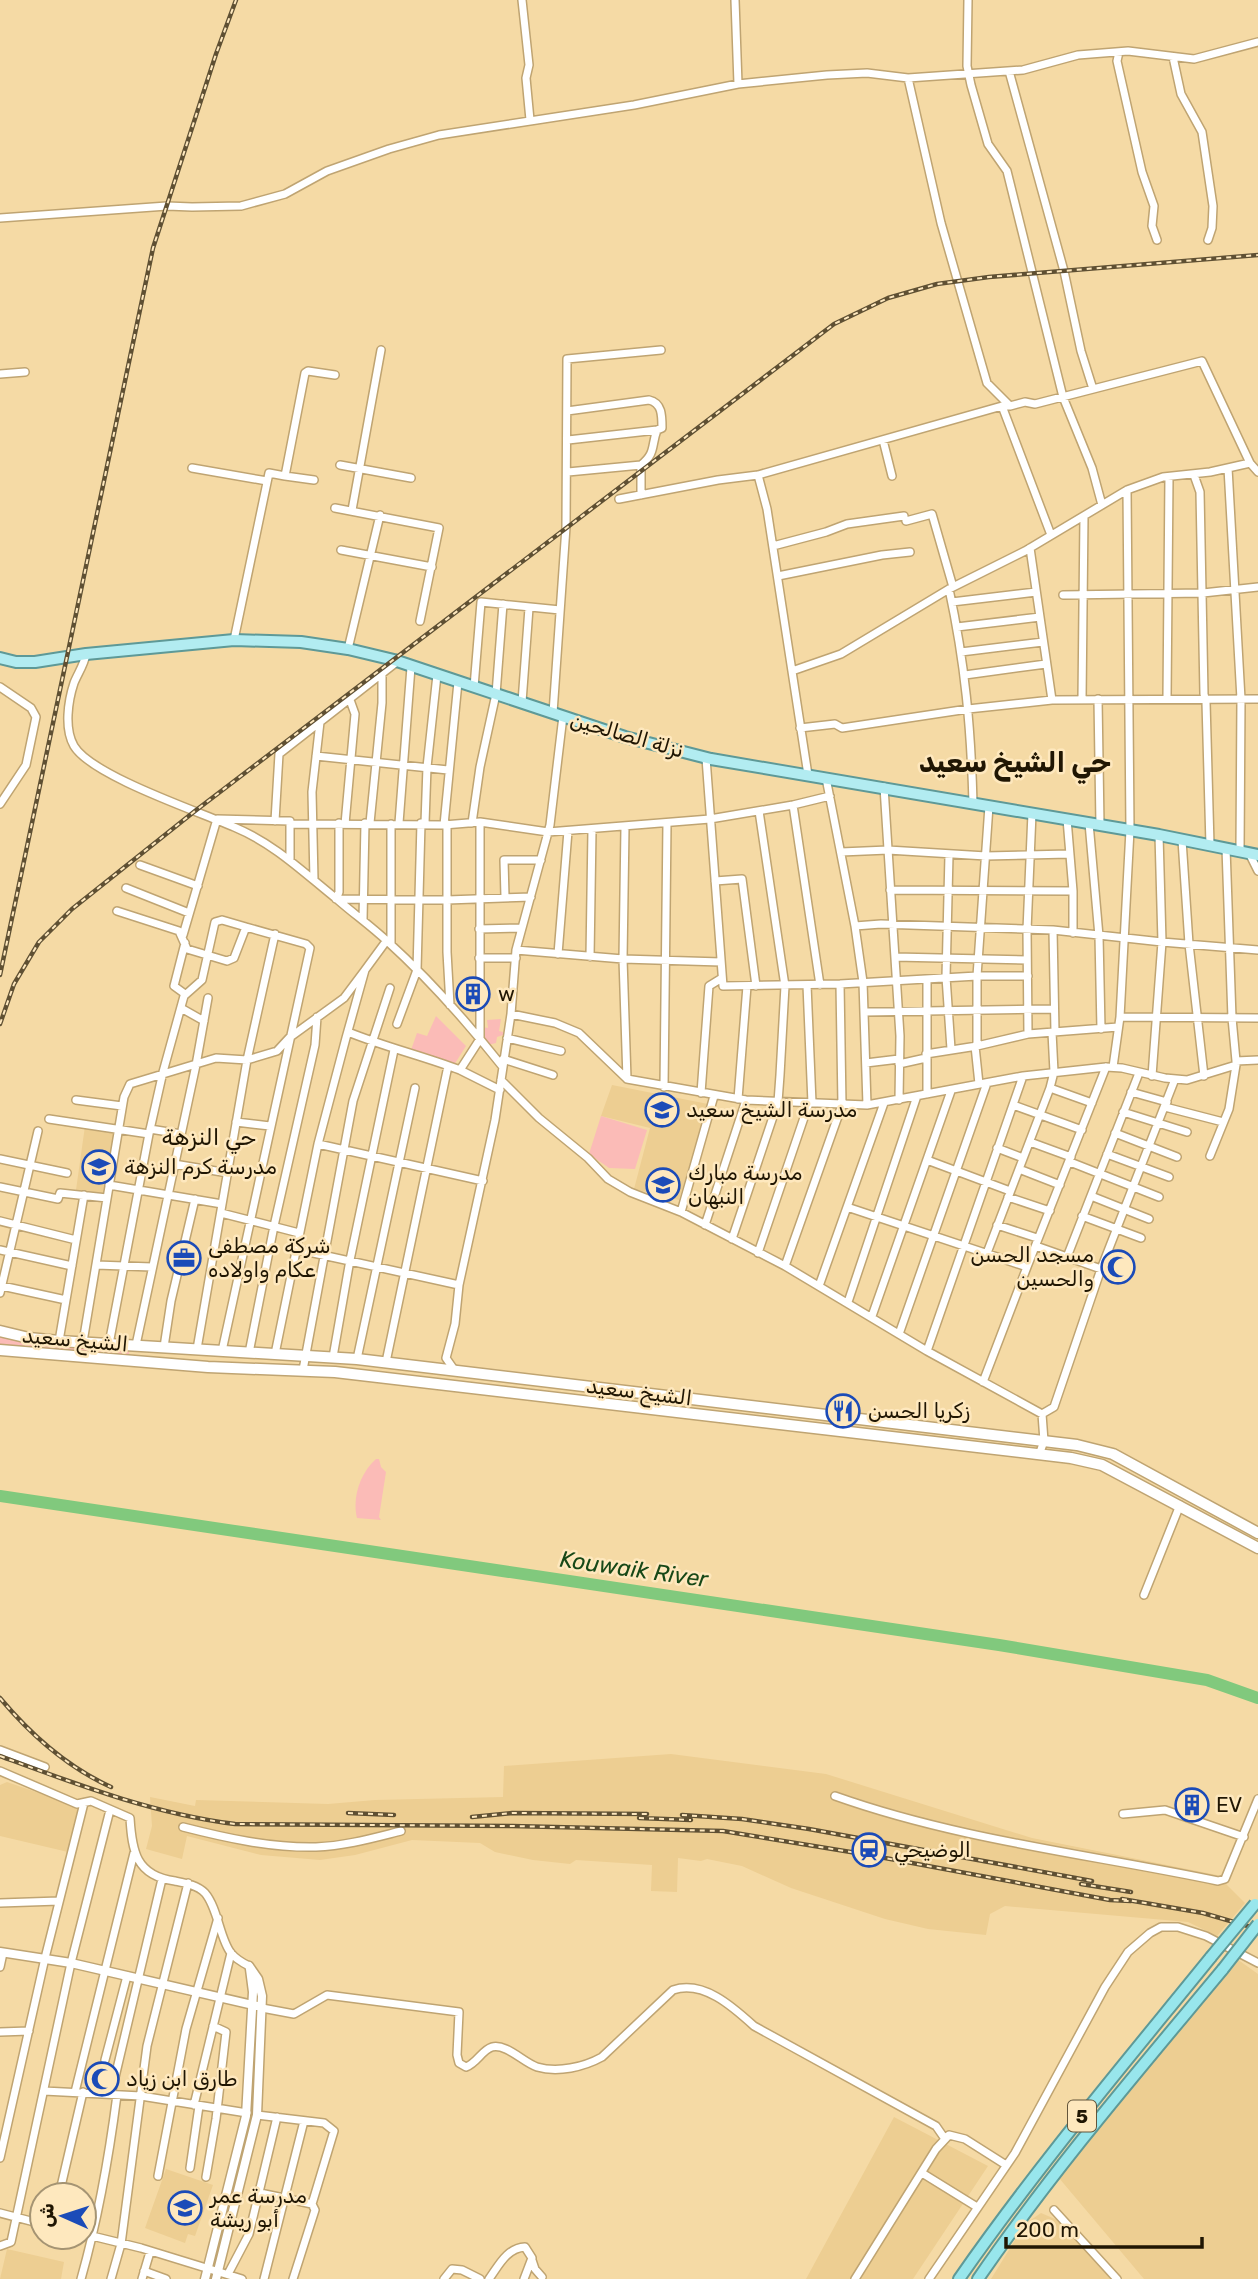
<svg xmlns="http://www.w3.org/2000/svg" width="1258" height="2279" font-family="Rubik,Cairo,sans-serif">
	<style>
		.built { fill: #edce92 }
		.green { fill: #fbbbb7 }
		.lines { fill: none; stroke-linecap: round; stroke-linejoin: round }
		.river { stroke: #81c97d; stroke-width: 12 }
		.minor-casing { stroke: #bfa472; stroke-width: 10 }
		.tertiary-casing { stroke: #bfa472; stroke-width: 11 }
		.secondary-casing { stroke: #bfa472; stroke-width: 13 }
		.primary-casing { stroke: #5e9997; stroke-width: 14 }
		.trunk-casing { stroke: #5e9997; stroke-width: 14 }
		.minor { stroke: #fff; stroke-width: 7 }
		.tertiary { stroke: #fff; stroke-width: 8 }
		.secondary { stroke: #fff; stroke-width: 10 }
		.primary { stroke: #b2ecf1; stroke-width: 10 }
		.trunk { stroke: #98e6ec; stroke-width: 10 }
		.rail-casing { stroke: #5f5033; stroke-width: 4.5 }
		.rail { stroke: #fee8be; stroke-width: 2; stroke-dasharray: 5; stroke-linecap: butt }
		.trunk-bridge-casing { stroke: #5e9997; stroke-width: 14; stroke-linecap: butt }
		.trunk-bridge { stroke: #98e6ec; stroke-width: 10 }
		.labels { text-anchor: middle; stroke-width: 5; stroke-linejoin: round; paint-order: stroke }
		.shield { fill: #fee8be; stroke: #63553b; stroke-width: 2 }
		.shield-label { font-size: 19px; font-weight: bold; fill: #201603 }
		.street-label { font-size: 21px; fill: #201603; stroke: #fee8be }
		.poi-label { font-size: 21px; fill: #201603; stroke: #fee8be; text-anchor: start }
		.neighbourhood-label { font-size: 23px; fill: #201603; stroke: #fee8be }
		.water-label { font-size: 23px; font-style: italic; fill: #174817; stroke: #fee8be }
		.district-label { font-size: 28px; font-weight: bold; fill: #201603; stroke: #fee8be }
	</style>
	<rect width="100%" height="100%" fill="#f5daa5"/>
	<path class="built" d="M612 1085 708 1104 679 1200 634 1189 650 1128 601 1116Z
		M85 1126 116 1131 106 1195 76 1190Z
		M671 1754 826 1774 1032 1838 1217 1875 1245 1903 1217 1936 1188 1922 1005 1906 990 1914 986 1935 928 1929 885 1919 791 1888 742 1866 707 1859 701 1861 678 1858 677 1892 651 1891 652 1865 576 1860 570 1864 533 1860 495 1852 480 1843 412 1840 355 1855 320 1860 261 1855 187 1836 182 1859 146 1849 152 1826 150 1797 195 1806 196 1800 328 1804 375 1800 503 1797 504 1766Z
		M7 1782 68 1803 79 1809 68 1852 0 1836V1785Z
		M1237 1959 1258 1974V2279H1144L1059 2178Z
		M894 2117 988 2166 913 2279H806Z
		M166 2169 213 2185 195 2236 188 2234 185 2243 145 2228Z
		M1041 2213 1067 2224 1112 2279H991L1025 2224Z
		M7 2249 64 2262 61 2279H0Z"/>
	<path class="green" d="M436 1016 466 1046 454 1065 411 1050 417 1033 427 1036Z
		M501 1019 499 1031 503 1032V1035L497 1037 496 1043 488 1045 483 1039V1027L488 1028 487 1020Z
		M601 1116 647 1130 635 1169 609 1168 589 1154Z
		M0 1334 129 1348V1355L0 1346Z
		M376 1459H379L381 1467 386 1472 379 1517 381 1520 357 1518C352 1498 360 1473 376 1459Z"/>
	<g class="lines">
		<path class="river" d="M0 1496 999 1645 1207 1680 1258 1698"/>
		<defs>
			<path id="minor" d="M522 0 529 65 526 78 530 120
				M735 0 738 84
				M968 0 967 66 971 85 988 144 1007 171 1063 397 1092 468 1102 505
				M1119 52 1117 61 1142 172 1154 206 1152 226 1157 240
				M1173 57 1181 94 1202 132 1213 206 1212 228 1208 240
				M1009 71 1064 271 1081 351 1093 389
				M908 78 941 223 987 383 1010 406H1002L1051 535
				M0 218 167 206 192 207 241 206 285 194 327 171 389 149 439 135 634 105 738 84 827 75 867 73 908 78 1023 70 1078 55 1128 51 1194 59 1258 42
				M0 374 25 372
				M1010 406 1025 402 1035 404 1202 361 1250 463
				M567 411 649 400C662 403 662 415 662 428L657 430C651 446 656 453 641 465V495
				M568 440 657 430
				M883 440 892 476
				M340 465 411 478
				M192 468 267 481
				M1228 468 1241 699 1240 851
				M568 472 641 465
				M758 475 767 509 808 775
				M1194 475 1200 492 1204 694 1206 702 1210 845
				M285 476 314 480
				M619 499 718 480 758 475 1002 406
				M335 508 439 528 420 621
				M352 510 381 350
				M906 521 932 514 953 587
				M773 546 826 532 847 524 904 516
				M1030 548 1052 700
				M341 550 432 567
				M778 576 882 555 910 552
				M949 589C965 663 971 728 973 803
				M1063 595 1203 593 1258 587
				M952 602 1036 592
				M957 627 1040 617
				M234 640 269 473 285 476 305 373 308 371 335 375
				M348 649 380 515
				M961 652 1043 642
				M86 654C84 665 78 673 74 683 68 701 64 729 74 746 92 776 200 812 234 827 275 844 304 873 338 900 354 914 371 926 387 941 429 979 467 1022 502 1066
				M792 671 841 654 949 589 1025 551 1127 490 1163 477 1210 472 1250 463 1258 472
				M965 675 1046 664
				M0 687 31 708 36 717 26 765 0 804
				M474 687 481 602 560 610
				M1167 698 1169 477
				M1082 699 1084 516
				M1098 699 1100 825
				M522 702 529 608
				M553 713 566 527 567 359 661 350
				M800 728 835 724 842 728 968 709 1052 700 1258 699
				M316 756 448 770
				M706 758 723 986 840 984 977 976H1028
				M826 778 855 926 863 982 867 1105
				M884 787 900 1036 899 1100
				M793 805 820 985
				M1067 819 1073 891V933
				M275 821 279 754 398 661
				M480 822V1039L460 1070 500 1090
				M339 823V892L336 899 447 900 531 897
				M370 823 382 703V674
				M399 823 411 667
				M425 823 427 767 437 675
				M472 823 480 767 496 694 503 604
				M1089 823 1099 936 1101 1029
				M345 824 355 714 350 700
				M447 824V952L450 1005
				M444 825 458 682
				M625 827 623 959 627 1079
				M1182 840 1189 944 1204 1076
				M1226 848 1232 1018 1236 1061
				M841 852 888 850 986 856 1069 854
				M1249 853 1258 871
				M949 855 946 977 951 1049
				M290 860V824
				M140 865 198 886
				M314 880 312 792 320 722
				M715 881 742 879 756 986
				M126 888 189 913
				M890 890 1073 891
				M505 897 504 860H541
				M117 911 179 931 187 949 227 961 234 958 246 927 306 944 310 948 222 1351
				M363 920 365 823
				M855 926 881 924 1053 930 1162 942 1258 950
				M479 929 522 928
				M1053 930 1055 1032
				M183 935 217 819 290 821V824L444 825 480 822 548 832 710 819 793 805 830 796
				M185 943 174 986 185 994
				M391 944V824
				M516 950 623 959 721 962
				M558 954 568 831
				M590 957 592 830
				M895 957 1027 960
				M479 958H516
				M927 979V1094
				M807 985 812 1103
				M181 1008 204 1021
				M864 1012 1054 1009
				M511 1014 555 1023 579 1033 627 1079 746 1100 867 1105 1023 1076 1106 1067 1122 1068 1165 1078 1187 1080 1236 1065V1061L1258 1060
				M1120 1017 1258 1018
				M397 1024 417 970 421 823
				M348 1032C385 1047 423 1056 460 1070
				M1028 1034 1027 930 1032 813
				M507 1038 561 1051
				M975 1046 979 1084
				M977 1046V976L989 806
				M926 1054 977 1046 1028 1034 1118 1027
				M503 1059 553 1075
				M866 1063 899 1059
				M899 1064 926 1058
				M1113 1067 1120 1017 1130 830 1127 490
				M1152 1076 1162 942 1159 835
				M501 1080 539 1118 588 1158 608 1179 630 1192 681 1212
				M664 1087 667 823
				M1050 1088 1092 1103
				M1131 1092 1167 1102
				M701 1093 709 986 722 978
				M714 1096 681 1212 785 1266 927 1351 1042 1414
				M738 1099 747 986
				M76 1100 122 1106
				M1013 1105 1082 1130
				M1165 1107 1223 1122
				M1123 1112 1187 1132
				M49 1119 149 1134
				M236 1122 270 1126
				M150 1129 181 1134
				M1115 1133 1177 1157
				M1030 1142 1071 1157
				M318 1144 483 1181
				M997 1148 1023 1158
				M1107 1154 1169 1177
				M1210 1156 1229 1109 1236 1065
				M0 1159 67 1173
				M927 1160 1010 1191
				M1070 1162 1159 1197
				M174 1164 228 1173
				M1019 1169 1060 1185
				M109 1185 222 1204
				M0 1187 58 1199 60 1193 107 1198
				M1091 1196 1149 1219
				M1008 1197 1050 1211
				M847 1207 1027 1267 1106 1067
				M221 1213 299 1233
				M1082 1216 1141 1238
				M0 1221 76 1240
				M705 1225 746 1100
				M997 1225 1037 1238
				M732 1239 778 1102 780 1075 785 986 759 811
				M1036 1246 1101 1269
				M295 1249 459 1285
				M0 1250 72 1266
				M758 1253 809 1103
				M987 1253 1050 1088 1054 1072 1052 1032
				M1067 1257 1139 1073
				M96 1265 152 1267
				M785 1266 842 1105 840 984
				M2 1286 66 1300
				M819 1286 884 1103
				M0 1293 38 1131
				M848 1302 917 1096
				M872 1316 951 1091
				M899 1334 987 1083
				M59 1341 84 1195
				M83 1342 124 1097 130 1084 216 1058 247 1060 277 1051 289 1038 344 998 365 970
				M109 1344 149 1134 163 1072 184 996 202 980 215 922 222 920 246 927
				M136 1345 196 1065 208 998
				M164 1347 171 1301 195 1199
				M197 1349 247 1060 275 934
				M927 1351 1023 1076
				M249 1353 274 1226 315 1045 317 1017
				M275 1354 318 1144 346 1038 365 970 387 940
				M333 1357 350 1260 394 1050
				M357 1359 415 1088
				M386 1362 448 1066
				M303 1370 353 1101 390 988
				M455 1371 446 1358 455 1324 459 1285 495 1120 511 1014 516 950 550 825 563 716
				M983 1382 1027 1267
				M1039 1455 1044 1441 1042 1414 1054 1407 1101 1269 1175 1079
				M1144 1595 1180 1505
				M0 1750 45 1767
				M0 1771 77 1804 91 1801 130 1818C132 1851 136 1876 175 1881 185 1883 197 1885 205 1893 218 1908 220 1940 231 1953 235 1958 243 1963 249 1966
				M835 1796C959 1840 1089 1854 1218 1881L1225 1879 1258 1799
				M1123 1814 1165 1810 1244 1837
				M183 1827C226 1838 271 1848 316 1847 345 1846 373 1838 401 1831
				M0 1903 59 1901
				M0 1967 3 1953
				M262 2008 294 2014 327 1995 459 2012 457 2055 459 2063 466 2067C477 2063 482 2050 492 2047 506 2043 524 2063 537 2067 558 2073 584 2067 602 2057L673 1990C703 1980 732 2006 754 2026L936 2126 945 2139
				M0 2032 29 2031
				M105 2060 127 1976
				M44 2091 141 2096 247 2113
				M75 2092 134 1853
				M111 2094 162 1879
				M194 2105 231 1953
				M257 2115 324 2123 334 2131 312 2204 315 2210 293 2279
				M0 2158 45 1958 84 1803
				M190 2168 199 2106
				M922 2173 977 2207
				M158 2176 186 2029 218 1918
				M206 2177 216 2119 226 2032 213 2026
				M260 2193 312 2204
				M59 2195 83 2092
				M1054 2210 1117 2279
				M0 2213 42 2224
				M84 2234 141 2248 242 2279
				M0 2246 11 2242 71 1963 110 1810
				M532 2260 535 2269 542 2277
				M144 2271 166 2279
				M228 2274 249 2234 277 2117
				M81 2279C98 2219 109 2157 117 2095
				M111 2279 121 2244 147 2046 188 1883
				M142 2279 150 2252
				M264 2279 304 2121
				M444 2279 452 2269 462 2270 480 2279
				M489 2279C499 2265 507 2248 525 2247L532 2258 524 2279
				M855 2279 936 2149 949 2135 965 2139 1006 2165
				M929 2279 1015 2153 1105 1987 1128 1952 1150 1933 1161 1927H1178L1206 1936 1258 1963"/>
			<path id="tertiary" d="M0 1952 71 1963 257 2006
				M205 2279 246 2116 253 1992 250 1969
				M216 2279 257 2115 262 1996 258 1979 249 1966"/>
			<path id="secondary" d="M0 1331 29 1338 59 1341 357 1359 1077 1445 1113 1454 1258 1533
				M0 1350 208 1367 335 1372 1071 1458 1102 1465 1258 1548"/>
			<path id="primary" d="M0 658 16 662H35L86 654 234 640 301 642 348 649 394 660 625 737 711 759 1159 835 1258 855"/>
			<path id="trunk" d="M959 2279C1037 2167 1125 2063 1211 1957
				M978 2279C1053 2170 1139 2070 1223 1969"/>
		</defs>
		<use href="#minor" class="minor-casing"/>
		<use href="#tertiary" class="tertiary-casing"/>
		<use href="#secondary" class="secondary-casing"/>
		<use href="#primary" class="primary-casing"/>
		<use href="#trunk" class="trunk-casing"/>
		<use href="#minor" class="minor"/>
		<use href="#tertiary" class="tertiary"/>
		<use href="#secondary" class="secondary"/>
		<use href="#primary" class="primary"/>
		<use href="#trunk" class="trunk"/>
		<defs>
			<path id="rail" d="M0 975 153 248 216 54 236 0
				M0 1024 14 984 39 942 72 909 195 811 834 324 888 298 937 284 989 277 1258 255
				M0 1698C31 1735 67 1767 111 1787
				M0 1756C76 1784 154 1814 235 1824L512 1826 723 1831 869 1855 1110 1900 1131 1901
				M348 1813 394 1815
				M682 1815 742 1819 809 1829 1092 1881
				M472 1817 512 1813 647 1814
				M639 1818 691 1820
				M1081 1884 1131 1892
				M1122 1899 1203 1913 1258 1929"/>
		</defs>
		<use href="#rail" class="rail-casing"/>
		<use href="#rail" class="rail"/>
		<defs>
			<path id="trunk-bridge" d="M1211 1957 1255 1904
				M1223 1969 1258 1924"/>
		</defs>
		<use href="#trunk-bridge" class="trunk-bridge-casing"/>
		<use href="#trunk-bridge" class="trunk-bridge"/>
	</g>
	<defs>
		<symbol id="building-ring" viewBox="-11 -11 22 22"><circle r="9.5" fill="#fee8be" stroke="#1b4bb8" stroke-width="1.5"/><path d="M-4-6H4V6H1V3H-1V6H-4ZM-2.5-4.3h1.7v1.8h-1.7ZM.8-4.3h1.7v1.8H.8ZM-2.5-1h1.7V.8h-1.7ZM.8-1h1.7V.8H.8Z" fill="#1b4bb8"/></symbol>
		<symbol id="school-ring" viewBox="-11 -11 22 22"><circle r="9.5" fill="#fee8be" stroke="#1b4bb8" stroke-width="1.5"/><path d="M0-5L7-2L0 1L-7-2ZM-4 1L0 2.5L4 1V4Q0 6-4 4Z" fill="#1b4bb8"/></symbol>
		<symbol id="office-ring" viewBox="-11 -11 22 22"><circle r="9.5" fill="#fee8be" stroke="#1b4bb8" stroke-width="1.5"/><path d="M-6-3h4V-5.5h4V-3h4V5H-6ZM-1-4.5V-3h2v-1.5ZM-6 0V1H6V0Z" fill="#1b4bb8"/></symbol>
		<symbol id="mosque-ring" viewBox="-11 -11 22 22"><circle r="9.5" fill="#fee8be" stroke="#1b4bb8" stroke-width="1.5"/><path d="M3.5-4.9A6 6 0 1 0 3.5 4.9A5 5 0 1 1 3.5-4.9Z" fill="#1b4bb8"/></symbol>
		<symbol id="restaurant-ring" viewBox="-11 -11 22 22"><circle r="9.5" fill="#fee8be" stroke="#1b4bb8" stroke-width="1.5"/><path d="M-5-6h1v4h1v-4h1v4h1v-4h1v5L-1.5 .5V6h-2V.5L-5-1ZM5-6V6H3V1.5H1.5Q1.5-4 5-6Z" fill="#1b4bb8"/></symbol>
		<symbol id="station-ring" viewBox="-11 -11 22 22"><circle r="9.5" fill="#fee8be" stroke="#1b4bb8" stroke-width="1.5"/><path d="M-3-6H3Q5-6 5-4V2Q5 4 3 4L4.5 6H3L1.5 4h-3L-3 6H-4.5L-3 4Q-5 4-5 2V-4Q-5-6-3-6ZM-3.5-4v3h7v-3ZM-3.5 1v1.5H-2V1ZM2 1v1.5H3.5V1Z" fill="#1b4bb8"/></symbol>
	</defs>
	<g fill-rule="evenodd">
		<use href="#building-ring" x="454" y="975" width="38" height="38"/>
		<use href="#school-ring" x="643" y="1091" width="38" height="38"/>
		<use href="#school-ring" x="80" y="1148" width="38" height="38"/>
		<use href="#school-ring" x="644" y="1166" width="38" height="38"/>
		<use href="#office-ring" x="165" y="1239" width="38" height="38"/>
		<use href="#mosque-ring" x="1099" y="1248" width="38" height="38"/>
		<use href="#restaurant-ring" x="824" y="1392" width="38" height="38"/>
		<use href="#building-ring" x="1173" y="1786" width="38" height="38"/>
		<use href="#station-ring" x="850" y="1831" width="38" height="38"/>
		<use href="#mosque-ring" x="83" y="2060" width="38" height="38"/>
		<use href="#school-ring" x="166" y="2189" width="38" height="38"/>
	</g>
	<g class="labels">
		<rect class="shield" x="1068" y="2100.5" width="28" height="31" rx="5"/>
		<g class="shield-label">
			<text x="1082" y="2123">5</text>
		</g>
		<g class="street-label">
			<text transform="translate(627 735) rotate(16)" y="7">نزلة الصالحين</text>
			<text transform="translate(75 1340) rotate(5)" y="7">الشيخ سعيد</text>
			<text transform="translate(639 1392) rotate(7)" y="7">الشيخ سعيد</text>
		</g>
		<g class="poi-label">
			<text x="498" y="1001">w</text>
			<text x="686" y="1117">مدرسة الشيخ سعيد</text>
			<text x="124" y="1174">مدرسة كرم النزهة</text>
			<text x="688" y="1180">مدرسة مبارك<tspan x="688" dy="24">النبهان</tspan></text>
			<text x="208" y="1253">شركة مصطفى<tspan x="208" dy="24">عكام واولاده</tspan></text>
			<text x="1094" y="1262" text-anchor="end">مسجد الحسن<tspan x="1094" dy="24">والحسين</tspan></text>
			<text x="868" y="1418">زكريا الحسن</text>
			<text x="1216" y="1812">EV</text>
			<text x="894" y="1857">الوضيحي</text>
			<text x="126" y="2086">طارق ابن زياد</text>
			<text x="210" y="2203">مدرسة عمر<tspan x="210" dy="24">أبو ريشة</tspan></text>
		</g>
		<g class="neighbourhood-label">
			<text x="209" y="1145">حي النزهة</text>
		</g>
		<g class="water-label">
			<text transform="translate(634 1569) rotate(8)" y="8">Kouwaik River</text>
		</g>
		<g class="district-label">
			<text x="1015" y="772">حي الشيخ سعيد</text>
		</g>
	</g>
	<g transform="translate(63 2216) rotate(273)"><circle r="33" fill="#fee8be" stroke="#a59473" stroke-width="2"/>
	<path d="M0-5L12 26L0 18L-12 26Z" fill="#1b4bb8"/>
	<text y="-10" font-size="19" font-weight="bold" text-anchor="middle" fill="#201603">ش</text>
	</g>
	<path d="M1006 2237v10h196v-10" fill="none" stroke="#201603" stroke-width="3.5"/>
	<text x="1016" y="2237" font-size="21" fill="#201603" stroke="#fee8be" stroke-width="5" paint-order="stroke">200 m</text>
</svg>
